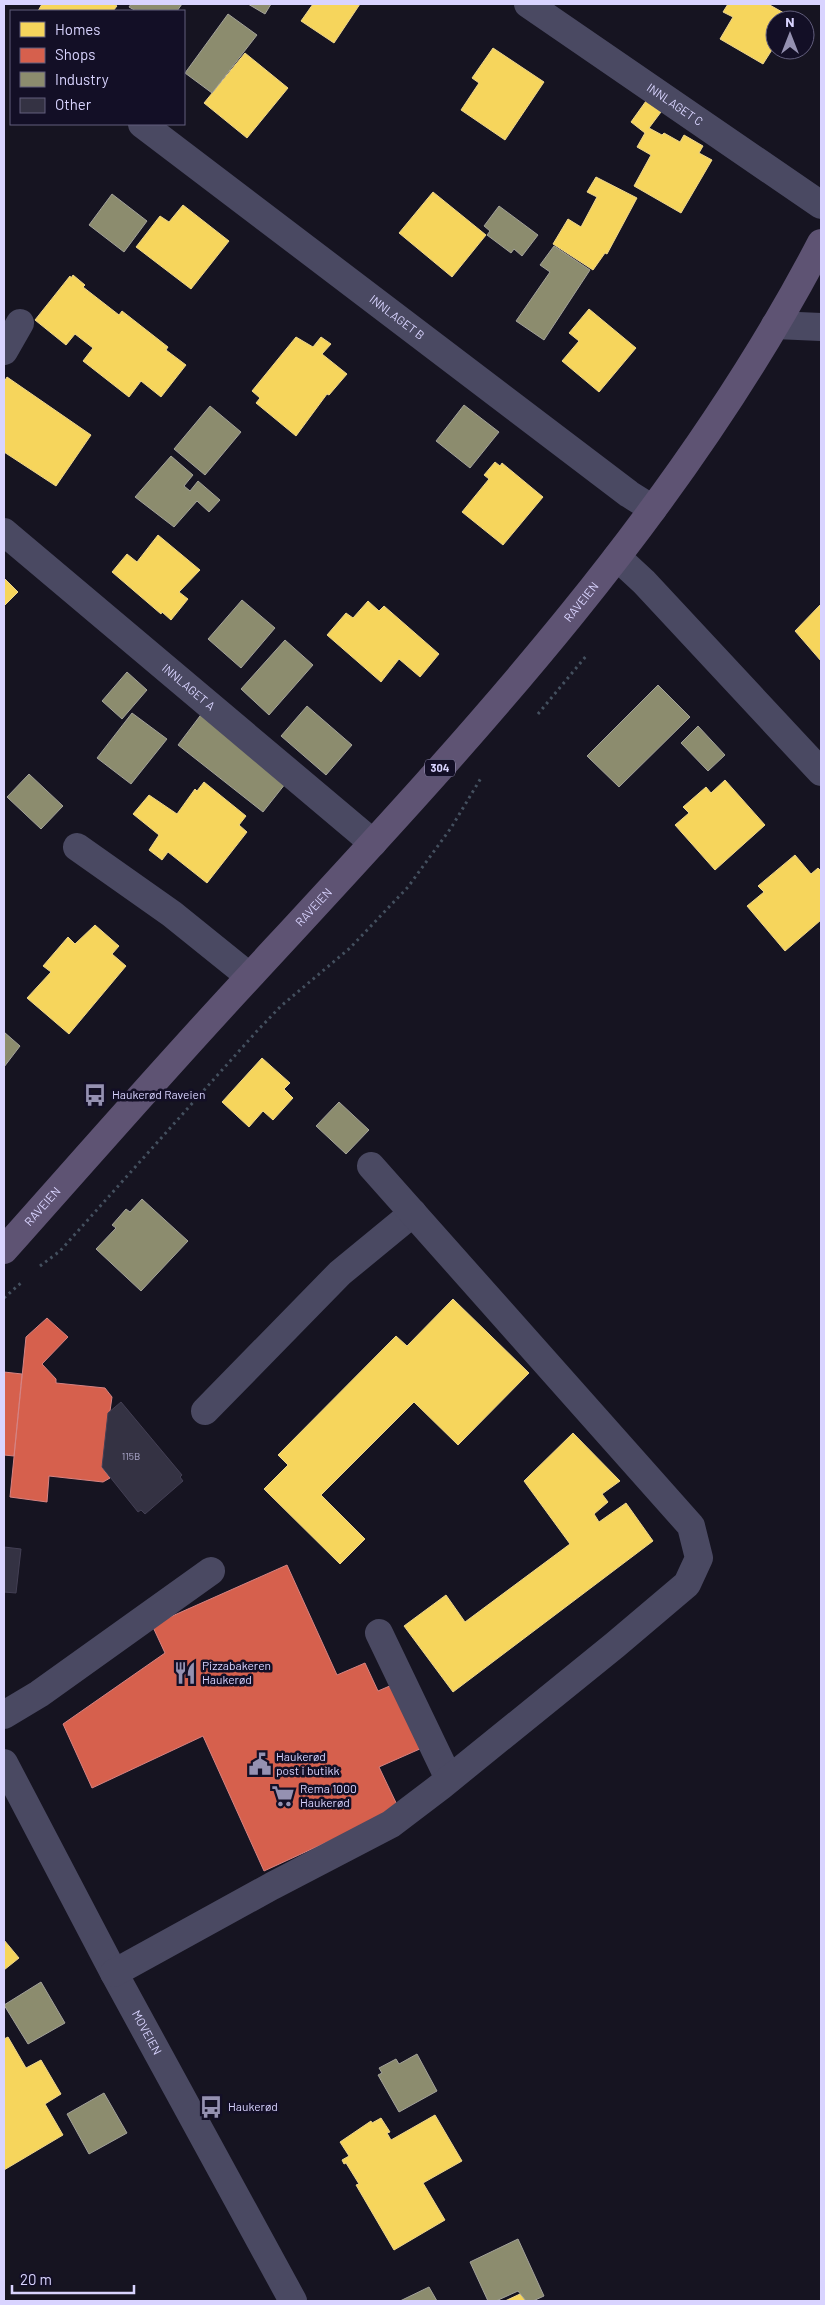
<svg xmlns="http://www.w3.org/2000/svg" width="825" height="2305" font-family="Barlow,sans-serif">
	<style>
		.homes { fill: #f6d55c; stroke: #edd58d }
		.shops { fill: #d6604d; stroke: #d78382 }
		.industry { fill: #8c8c6e; stroke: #a3a29a }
		.building { fill: #343243; stroke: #433f54 }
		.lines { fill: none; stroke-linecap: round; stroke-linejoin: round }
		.path { stroke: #44505f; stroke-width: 3; stroke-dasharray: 2.5 4; stroke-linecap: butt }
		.minor { stroke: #4a4962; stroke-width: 28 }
		.major { stroke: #5e5373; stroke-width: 28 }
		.labels { text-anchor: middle; stroke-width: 5; stroke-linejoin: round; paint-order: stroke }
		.number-label { font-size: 10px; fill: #b0acd0 }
		.shield { fill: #130f26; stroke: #9e99be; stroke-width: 1 }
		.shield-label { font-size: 11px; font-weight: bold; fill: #d9d4ff }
		.street-label { font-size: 12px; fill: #d9d4ff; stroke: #130f26 }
		.poi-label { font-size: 12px; fill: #d9d4ff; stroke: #130f26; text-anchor: start }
	</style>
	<rect width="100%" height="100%" fill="#161421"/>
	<path class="homes" d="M42 4H114L117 6 113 11H38Z
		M313 4H360L334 43 301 21Z
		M728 4H768L791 17 790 20H775V45L763 64 720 39 733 17 723 12Z
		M493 48 544 82 505 140 461 110 479 83 472 78Z
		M245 53 288 88 247 138 204 103Z
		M646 101 661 112 649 128 662 135 664 133 680 142 684 135 703 146 699 153 712 160 681 213 634 186 651 155 637 147 645 133 631 122Z
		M596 177 637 198 607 254 605 253 593 270 553 244 568 219 581 227 597 197 587 192Z
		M433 192 486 235 452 277 399 233Z
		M183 205 229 241 191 289 136 247 160 216 169 222Z
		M73 275 85 285 83 287 119 315 122 311 168 347 166 350 186 365 161 397 141 381 129 397 83 361 93 348 75 334 66 345 35 320 70 276 71 278Z
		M589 309 636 348 599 392 562 361 579 341 569 333Z
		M296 337 313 347 321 337 331 344 322 354 347 374 329 395 327 394 296 436 256 403 260 398 252 391Z
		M7 377 91 435 56 486 4 452V382Z
		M495 462 500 466 502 463 543 497 503 545 462 512 489 479 484 475Z
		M158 535 200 570 179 592 188 599 171 620 162 612 161 614 112 572 127 554 137 562Z
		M4 578 18 592 4 606Z
		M368 601 379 611 384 606 439 654 420 677 399 659 381 682 327 635 346 613 353 618Z
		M821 604V661L795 631Z
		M725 780 765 825 715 870 675 825 689 813 683 807 706 787 711 793Z
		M204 782 246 816 239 825 247 832 207 883 168 852 162 860 149 850 159 835 133 814 149 795 177 814 195 789 197 791Z
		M795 855 811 874 818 868 821 871V920L785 951 747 906 764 892 758 886Z
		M95 925 119 946 112 954 126 966 69 1034 27 998 51 972 43 966 68 937 75 944Z
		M262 1058 290 1083 284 1089 293 1098 273 1120 263 1111 249 1127 222 1102Z
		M453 1299 529 1373 458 1445 414 1402 321 1495 365 1539 340 1564 264 1489 288 1465 278 1455 396 1336 407 1346Z
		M573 1433 620 1481 602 1494 608 1502 594 1514 599 1522 626 1503 653 1541 453 1692 404 1626 446 1595 465 1622 570 1544 524 1481Z
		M4 1940 19 1958 4 1970Z
		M8 2037 26 2068 41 2060 61 2094 45 2104 63 2135 4 2170V2039Z
		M435 2115 462 2161 423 2183 445 2220 394 2250 356 2185 359 2184 346 2163 344 2164 342 2160 349 2156 340 2142 371 2121 372 2123 381 2118 390 2132 387 2133 391 2140Z
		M522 2293 526 2301H505L520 2294Z"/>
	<path class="shops" d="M47 1318 68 1337 42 1364 56 1379V1383L105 1388 112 1397 102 1467 110 1478 103 1482 49 1476 47 1502 10 1497 26 1337Z
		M4 1372 22 1374 14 1456 4 1455Z
		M287 1565 337 1675 365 1663 378 1691 392 1685 422 1748 379 1767 399 1809 264 1871 203 1736 92 1788 63 1724 165 1653 152 1625Z"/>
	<path class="industry" d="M131 4H182L177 11H136L129 7Z
		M248 4H271L265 14Z
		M228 14 257 35 212 93 185 73Z
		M112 194 147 221 124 252 89 225Z
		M499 206 538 235 522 256 514 249 511 253 487 235 490 231 484 226Z
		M554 246 590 270 544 340 516 321 550 272 540 265Z
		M464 405 499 432 470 468 436 441Z
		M210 406 241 432 205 475 174 449Z
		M171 456 193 475 184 486 190 491 198 481 220 500 209 512 197 501 174 527 135 497Z
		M242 600 275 628 241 668 208 639Z
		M285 640 313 665 269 715 241 689Z
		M127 672 147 690 122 719 102 701Z
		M658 685 690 717 619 787 587 756Z
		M307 706 352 745 326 775 281 736Z
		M203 712 289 779 263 812 178 745Z
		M132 713 167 739 131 784 97 758Z
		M698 726 725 755 708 771 681 743Z
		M29 774 63 806 41 829 7 797Z
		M4 1032 20 1046 4 1067Z
		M339 1102 369 1130 346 1154 316 1126Z
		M142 1199 188 1241 141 1291 96 1249 116 1228 112 1225 126 1209 130 1212Z
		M41 1982 65 2023 28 2044 4 2005Z
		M417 2054 437 2091 399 2112 378 2075 382 2073 379 2068 396 2059 399 2064Z
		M104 2093 127 2133 89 2154 67 2114Z
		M518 2239 544 2296 533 2301H526L518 2291 496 2301H488L470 2262Z
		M429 2287 437 2301H400Z"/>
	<path class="building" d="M121 1402 182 1475 180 1477 183 1481 145 1514 141 1510 138 1512 102 1467 108 1413Z
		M4 1547 21 1549 16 1593 4 1592Z"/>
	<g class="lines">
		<path class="path" d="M538 714 587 655
			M40 1266 60 1251 257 1031 281 1006 350 948 408 887 451 828 481 778
			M4 1298 22 1282"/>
		<g class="minor">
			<path id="s1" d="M528 4 821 205"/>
			<path id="s2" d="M142 124 629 494 653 509"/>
			<path d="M775 325 821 327"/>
			<path d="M4 351 20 323"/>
			<path id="s3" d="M4 532 373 843"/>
			<path d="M617 557 644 582 821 772"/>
			<path d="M77 847 172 914 249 976"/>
			<path d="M205 1411 340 1273 413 1213"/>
			<path d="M379 1633 449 1779"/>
			<path d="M4 1715 39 1694 211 1571"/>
			<path id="s4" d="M4 1763 114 1973 293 2301"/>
			<path d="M114 1973 272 1886 391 1824 441 1786 615 1645 687 1584 699 1558 691 1526 371 1166"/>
		</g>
		<path class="major" id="s5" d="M4 1250C87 1157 168 1064 253 973 462 747 678 518 821 243"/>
	</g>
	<defs>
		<symbol id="bus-bare" viewBox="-9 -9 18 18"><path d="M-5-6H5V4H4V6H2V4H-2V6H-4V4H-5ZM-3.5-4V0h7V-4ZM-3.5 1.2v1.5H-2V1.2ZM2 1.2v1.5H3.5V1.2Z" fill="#9591b1" stroke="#130f26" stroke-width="2.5" paint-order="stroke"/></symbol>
		<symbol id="restaurant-bare" viewBox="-9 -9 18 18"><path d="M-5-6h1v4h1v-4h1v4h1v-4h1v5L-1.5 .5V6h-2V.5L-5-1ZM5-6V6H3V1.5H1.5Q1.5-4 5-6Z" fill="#9591b1" stroke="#130f26" stroke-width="2.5" paint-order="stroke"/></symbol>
		<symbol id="civic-bare" viewBox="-9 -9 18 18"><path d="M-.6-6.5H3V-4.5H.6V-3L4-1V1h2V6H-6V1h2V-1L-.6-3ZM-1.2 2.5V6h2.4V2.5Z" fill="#9591b1" stroke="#130f26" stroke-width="2.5" paint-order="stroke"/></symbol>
		<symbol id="supermarket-bare" viewBox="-9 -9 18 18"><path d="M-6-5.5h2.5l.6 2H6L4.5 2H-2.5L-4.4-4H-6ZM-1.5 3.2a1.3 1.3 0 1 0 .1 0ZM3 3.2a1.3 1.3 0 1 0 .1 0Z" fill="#9591b1" stroke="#130f26" stroke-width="2.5" paint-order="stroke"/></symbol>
	</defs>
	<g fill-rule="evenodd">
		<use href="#bus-bare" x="79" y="1079" width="32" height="32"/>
		<use href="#restaurant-bare" x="169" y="1657" width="32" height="32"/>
		<use href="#civic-bare" x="244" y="1748" width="32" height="32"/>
		<use href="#supermarket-bare" x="267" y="1780" width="32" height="32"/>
		<use href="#bus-bare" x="195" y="2091" width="32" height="32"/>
	</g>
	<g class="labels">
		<g class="number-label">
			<text x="131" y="1460">115B</text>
		</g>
		<rect class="shield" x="425" y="759.5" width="30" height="17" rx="4"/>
		<g class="shield-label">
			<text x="440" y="772">304</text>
		</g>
		<g class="street-label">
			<text dy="4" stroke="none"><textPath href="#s1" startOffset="178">INNLAGET C</textPath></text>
			<text dy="4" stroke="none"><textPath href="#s2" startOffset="320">INNLAGET B</textPath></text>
			<text dy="4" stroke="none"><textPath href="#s5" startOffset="868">RAVEIEN</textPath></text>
			<text dy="4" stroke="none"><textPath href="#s3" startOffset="241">INNLAGET A</textPath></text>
			<text dy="4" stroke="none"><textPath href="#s5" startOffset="462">RAVEIEN</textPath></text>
			<text dy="4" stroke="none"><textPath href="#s5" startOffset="58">RAVEIEN</textPath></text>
			<text dy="4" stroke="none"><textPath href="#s4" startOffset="305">MOVEIEN</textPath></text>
		</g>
		<g class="poi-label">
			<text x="112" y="1099">Haukerød Raveien</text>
			<text x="202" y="1670">Pizzabakeren<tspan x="202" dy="14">Haukerød</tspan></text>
			<text x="276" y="1761">Haukerød<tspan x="276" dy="14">post i butikk</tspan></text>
			<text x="300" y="1793">Rema 1000<tspan x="300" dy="14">Haukerød</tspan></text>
			<text x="228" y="2111">Haukerød</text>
		</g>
	</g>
	<rect width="825" height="2305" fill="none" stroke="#d9d4ff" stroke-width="10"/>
	<rect x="10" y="10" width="175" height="115" fill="#130f26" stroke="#625e7d"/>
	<rect x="20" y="22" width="25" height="15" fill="#f6d55c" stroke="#625e7d"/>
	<text x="55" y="35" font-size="15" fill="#d9d4ff">Homes</text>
	<rect x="20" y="48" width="25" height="15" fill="#d6604d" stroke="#625e7d"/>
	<text x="55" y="60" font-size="15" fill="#d9d4ff">Shops</text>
	<rect x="20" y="72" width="25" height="15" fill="#8c8c6e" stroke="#625e7d"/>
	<text x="55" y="85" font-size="15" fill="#d9d4ff">Industry</text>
	<rect x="20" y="98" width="25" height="15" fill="#343243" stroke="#625e7d"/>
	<text x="55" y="110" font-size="15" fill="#d9d4ff">Other</text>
	<g transform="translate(790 35)"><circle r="24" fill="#130f26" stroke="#625e7d"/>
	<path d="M0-4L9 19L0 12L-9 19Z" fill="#9591b1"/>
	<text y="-8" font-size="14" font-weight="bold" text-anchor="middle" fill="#d9d4ff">N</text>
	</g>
	<path d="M12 2285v8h122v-8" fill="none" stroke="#d9d4ff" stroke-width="2.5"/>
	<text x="20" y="2285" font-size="15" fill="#d9d4ff" stroke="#130f26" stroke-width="4" paint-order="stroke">20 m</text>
</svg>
